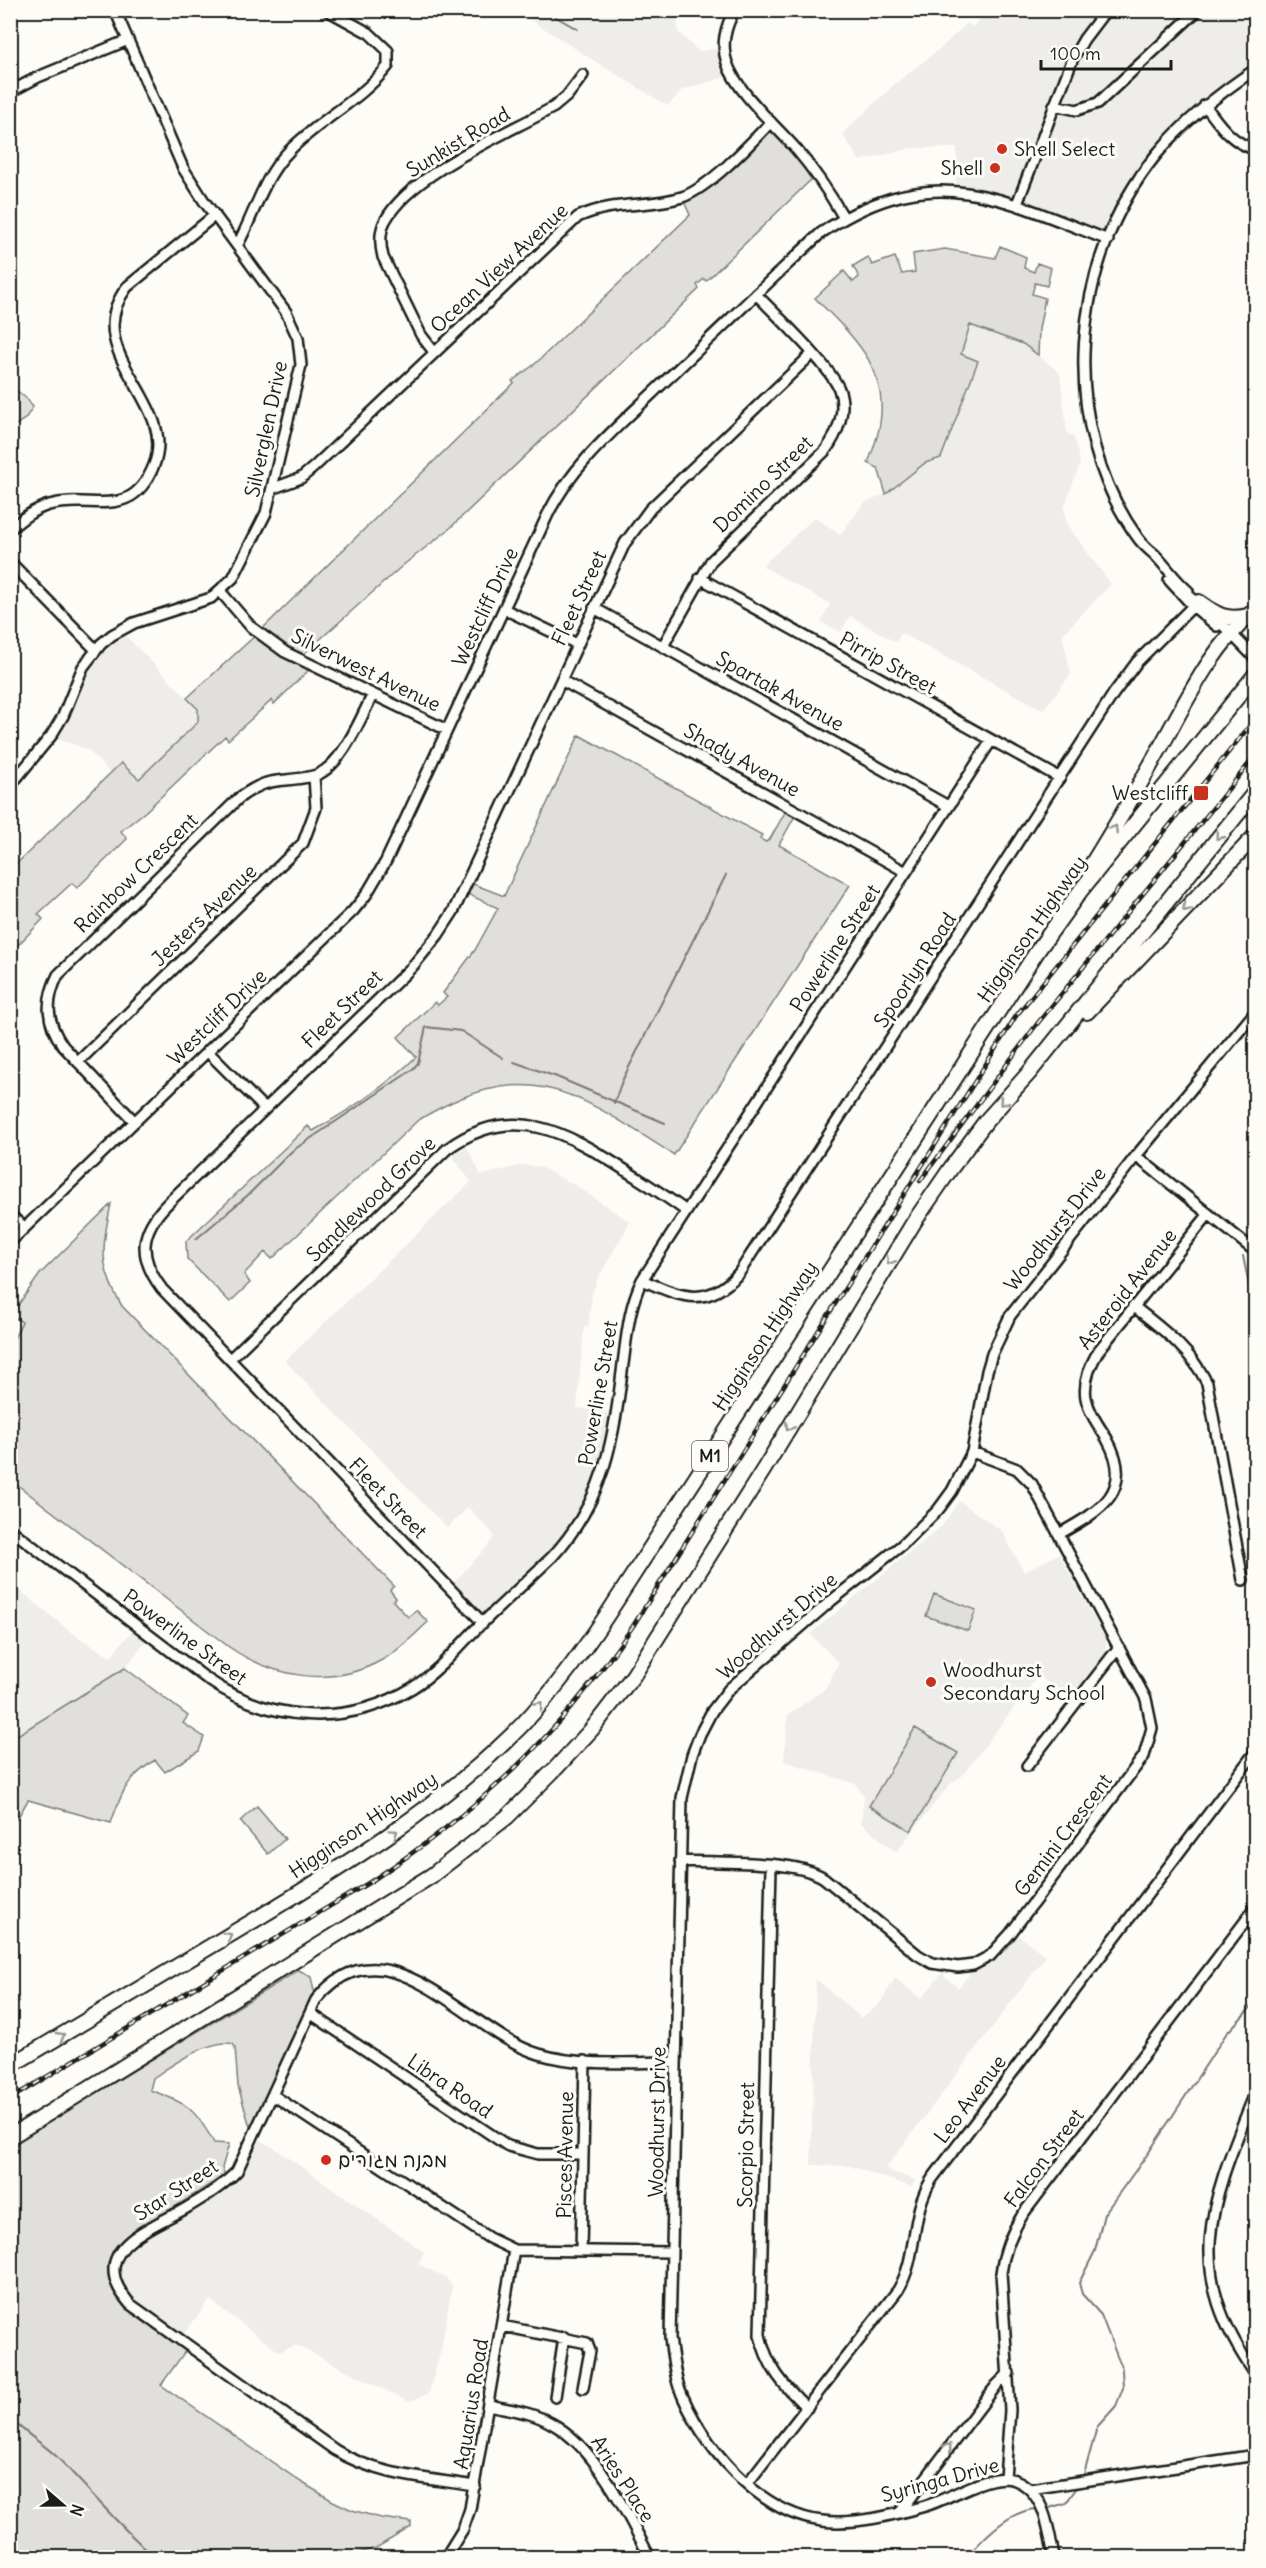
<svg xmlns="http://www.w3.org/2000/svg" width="1266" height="2568" font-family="Delius,'Playpen Sans Hebrew',sans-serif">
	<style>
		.built { fill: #eeede9 }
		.green { fill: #e0dfdb; stroke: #7e7e7c; stroke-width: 1.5 }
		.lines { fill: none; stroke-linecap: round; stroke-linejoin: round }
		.stream { stroke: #797876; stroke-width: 2 }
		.minor-casing { stroke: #1c1c1c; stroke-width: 14 }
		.highway-casing { stroke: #1c1c1c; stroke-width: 18 }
		.minor { stroke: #fdfcf7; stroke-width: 9 }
		.highway { stroke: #fdfcf7; stroke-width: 14 }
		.rail-casing { stroke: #1c1c1c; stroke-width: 4.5 }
		.rail { stroke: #fdfcf7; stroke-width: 2; stroke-dasharray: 7; stroke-linecap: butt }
		.oneway { stroke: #989794 }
		.poi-dot { fill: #c8321e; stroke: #fdfcf7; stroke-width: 2 }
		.labels { text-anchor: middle; stroke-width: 6; stroke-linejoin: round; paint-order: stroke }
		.shield { fill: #fdfcf7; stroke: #605f5e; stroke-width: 1.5 }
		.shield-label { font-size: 18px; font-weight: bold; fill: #1c1c1c }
		.street-label { font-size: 20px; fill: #1c1c1c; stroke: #fdfcf7 }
		.poi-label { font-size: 20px; fill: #1c1c1c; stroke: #fdfcf7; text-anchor: start }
	</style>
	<rect width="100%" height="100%" fill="#fdfcf7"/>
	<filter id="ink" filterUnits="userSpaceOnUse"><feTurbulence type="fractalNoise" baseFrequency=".0167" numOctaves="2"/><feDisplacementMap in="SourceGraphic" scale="12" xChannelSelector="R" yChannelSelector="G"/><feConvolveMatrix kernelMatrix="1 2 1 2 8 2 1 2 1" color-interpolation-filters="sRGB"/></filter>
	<g filter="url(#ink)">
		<path class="built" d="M517 11H677L678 32 698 51 724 48 732 75 682 90 668 106 585 55Z
			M988 11H1255V69L1221 92 1155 156 1108 241 1017 205 956 192 957 148H911L860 161 842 134 896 83 942 47 967 23 972 27Z
			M970 325 1023 344 1060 373 1067 433 1074 437 1080 463 1064 508 1067 525 1111 584 1062 635 1071 674 1043 710 901 633 896 642 850 616 841 632 821 622 830 604 762 566 815 517 840 535 864 503 886 494 925 463 941 458 978 361 960 354Z
			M120 630 198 709 199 722 139 779 121 763 110 773 88 750 51 736 83 667Z
			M467 1147 481 1175 524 1165 540 1167 578 1187 630 1222 597 1280 592 1294 588 1327H584L577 1408 616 1414 612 1442 574 1532 483 1623 449 1588 492 1541 494 1535 468 1507 447 1528 285 1361 471 1182 453 1157 455 1155 454 1153Z
			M959 1501 1002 1531 1024 1572 1059 1554 1106 1640V1655L1072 1698 1038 1676 962 1776 951 1783 896 1852 861 1823 864 1796 856 1784 784 1761 788 1715 826 1688 839 1663 810 1634 943 1525Z
			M10 1582 72 1633 110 1657 136 1626 149 1636 125 1668 11 1739Z
			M1017 1934 1046 1956 885 2169 915 2180 912 2187 850 2166 811 2165 816 1979 861 2018 879 2005 895 1978 921 1999 943 1972 945 1977 958 1988 973 1970 993 1961 1001 1955Z
			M254 2137 273 2147 424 2252 418 2264 446 2278 452 2286 441 2350 429 2393 409 2402 296 2345 279 2352 210 2300 180 2338 128 2298 117 2274 118 2263 129 2243 232 2177Z"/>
		<path class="green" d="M771 122 815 176 706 281 704 279 697 285 699 289 448 530 402 566 298 659 312 667 274 704 272 700 228 740 225 736 146 811 121 831 127 839 77 888 72 883 38 914 43 919 18 945 14 943 11 949V869L121 763 139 779 198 722V709L187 698 258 633 514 383 512 381 535 364 690 215 682 197Z
			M1000 246 1026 257 1024 268 1034 272 1037 263 1051 268 1047 286 1035 283 1032 294 1045 298 1039 329 1038 355 1023 344 970 325 961 354 978 361 941 458 925 463 886 494 878 468 868 463C873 450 878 437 880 423 889 366 851 335 815 298L844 271 853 282 859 277 853 266 868 257 872 265 895 257 902 274 915 272 913 254 945 249 995 258Z
			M10 385 27 399 33 407 25 419 11 428Z
			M579 735 762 835 760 839 766 842 770 839 788 807 797 812 779 845 850 885 674 1155C577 1093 528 1053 417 1121L272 1259 265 1252 244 1274 250 1283 230 1302 187 1259 186 1241 308 1126 313 1131C350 1110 385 1087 416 1057L398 1037 435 1002 438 1005 447 997 443 993 475 950 498 908 463 892 468 882 504 896Z
			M111 1204C102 1248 98 1266 122 1306L394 1586 390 1590 396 1598 393 1601 408 1617 416 1610 428 1622C414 1635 399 1651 382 1660 332 1688 274 1678 229 1647L11 1480V1344L22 1322 11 1315 40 1274Z
			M934 1594 976 1610 968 1631 926 1616Z
			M125 1668 188 1716 183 1723 204 1737 199 1751 165 1772 155 1760C126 1779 122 1791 111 1823L28 1800 17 1819 11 1823V1739Z
			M915 1728 958 1753 911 1831 869 1806Z
			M257 1806 285 1839 268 1854 240 1821Z
			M299 1970 311 1977 314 1991 251 2130 238 2086 235 2047 233 2044C212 2038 170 2066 153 2078L150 2090C187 2103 195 2108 214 2143L229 2144 222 2168 225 2175 123 2240C77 2290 152 2326 186 2350L161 2385 301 2482 333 2501 352 2510 381 2518 411 2522V2527L376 2548 345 2557 11 2558V2145Z"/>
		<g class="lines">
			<path class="stream" d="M544 10 577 29
				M514 1062 557 1077 665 1123
				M614 1103 622 1081 726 875
				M196 1239 248 1195 292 1151 412 1070 418 1063 426 1027 461 1031 503 1058
				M1243 1256 1256 1319
				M10 2417C24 2434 42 2442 57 2457 90 2490 119 2527 156 2558
				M1083 2478 1097 2427 1116 2406 1123 2388 1122 2369 1101 2315 1082 2294 1079 2283 1095 2251 1104 2214 1149 2152 1226 2034 1256 2002
				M1046 2509 1066 2503 1080 2483
				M966 2558C982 2539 1011 2509 1038 2509"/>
			<defs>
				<path id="minor" d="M735 10C725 26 721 46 727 63 736 91 777 127 796 149 814 170 830 194 844 218
					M10 92 38 77 128 40
					M1054 105 1077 110 1098 103 1198 10
					M1205 105C1217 122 1233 145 1256 149
					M1017 204 1073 58 1084 39 1106 10
					M238 244C255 213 263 177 289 151 319 120 361 100 388 66V51L369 33 327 10
					M434 352 421 335 383 257C380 245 379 233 385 221 411 173 506 134 554 107L567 96 583 75
					M274 488 301 478 314 467 578 217C615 200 647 208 682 197 709 188 751 143 771 122
					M10 529C22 519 34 509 49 505 92 493 131 523 154 465 179 402 77 353 127 287L215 215
					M10 562 96 650
					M700 578 1060 778
					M1169 580 1193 606 1217 626
					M220 591 251 627 285 652 447 730
					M1188 591C1175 580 1166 566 1154 554 1148 549 1143 545 1138 538 1057 426 1070 261 1156 155 1185 120 1218 94 1256 69
					M594 608 948 806
					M504 609 577 644
					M1213 615 1256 659
					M663 646 711 561 825 451C838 434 847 410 839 389 829 365 776 315 756 294
					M561 680 906 872
					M10 786 51 736 63 716 83 667 101 644 112 635 134 623 211 598 233 578 266 513 301 365 298 338 286 312 204 201 183 168 115 10
					M207 1051 264 1108
					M78 1062 303 843 316 808 314 776
					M134 1121 63 1046C46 1022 45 1001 58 975L239 798C272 774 279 784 313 776 340 770 361 718 372 696
					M1136 1156 1256 1252
					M10 1215 24 1227
					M10 1242 353 911 366 895 386 861 548 514C574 462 620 425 662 384 715 334 767 283 821 233 931 159 998 197 1108 240
					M642 1280C680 1296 706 1310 739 1273L1114 693 1137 662 1193 606 1192 599 1184 588
					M1133 1306C1162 1329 1190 1349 1207 1383L1243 1580
					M230 1359 447 1149C512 1101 566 1132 625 1170 645 1183 666 1196 686 1211
					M10 1529 207 1679C269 1722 346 1728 412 1688 438 1672 458 1647 479 1626 503 1603 528 1580 552 1557 605 1500 614 1438 623 1364 627 1334 629 1307 642 1280L991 741
					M1059 1534C1100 1511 1136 1491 1107 1439 1099 1426 1089 1413 1086 1398 1083 1380 1091 1364 1099 1350L1208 1215
					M483 1623 162 1289C137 1256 140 1231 168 1203L412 967 438 935 453 912 625 543 650 509 812 354
					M1027 1766 1119 1647
					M680 1861C718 1863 795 1859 824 1878L918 1955 932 1963 958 1967 973 1965 990 1956 1010 1934 1144 1756 1152 1728 1146 1699 1032 1484 1017 1469 972 1452
					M771 1866 760 2335C767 2367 784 2386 807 2408
					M310 2013 508 2146 538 2154H582
					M1256 2091C1211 2202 1180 2268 1256 2375
					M273 2095 489 2238 514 2250 671 2252
					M581 2250 585 2061
					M502 2326 587 2343 590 2351 583 2388
					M555 2397 564 2337
					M489 2405C511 2410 532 2412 551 2423 596 2447 627 2513 650 2558
					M1005 2478 1010 2410 1001 2273C1004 2250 1011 2233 1023 2214L1256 1907
					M747 2484 898 2290C919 2255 909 2215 932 2179L1256 1751
					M475 2486C427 2478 377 2476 335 2450L130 2304C121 2293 113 2282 114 2267 117 2237 166 2221 188 2207 205 2197 223 2186 237 2171L316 2000C386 1913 467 2033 539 2054 583 2067 631 2062 676 2062
					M1030 2489 1256 2455
					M901 2511 996 2386 1009 2373
					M445 2558 463 2529 470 2509 514 2250
					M1054 2558C1049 2531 1045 2491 1015 2480 990 2471 950 2499 925 2506 894 2515 855 2525 822 2521 758 2513 700 2444 679 2387 674 2371 672 2354 670 2338L682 1798 692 1755 700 1734 712 1711 729 1689 831 1601 902 1545 938 1510 952 1491 972 1452 987 1371 992 1354 1010 1316 1136 1156 1256 1011"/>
				<path id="highway" d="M1199 602C1217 615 1225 621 1248 616
					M1089 869C1113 830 1137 790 1159 750 1187 700 1211 647 1256 609
					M1087 1012 1256 835
					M10 2066C91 2017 172 1970 253 1921 344 1866 434 1811 511 1736 548 1700 579 1657 607 1615L1038 950 1081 890 1256 674
					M10 2137 431 1876 507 1817 557 1767 592 1729 633 1676 764 1469 914 1222 951 1168 986 1121 1029 1073 1256 791"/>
			</defs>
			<use href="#minor" class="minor-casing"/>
			<use href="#highway" class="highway-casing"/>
			<use href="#minor" class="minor"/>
			<use href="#highway" class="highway"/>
			<defs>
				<path id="rail" d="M920 1181 1037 1024 1256 755
					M10 2099 370 1882C482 1808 557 1737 633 1626L1016 1016 1256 718"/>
			</defs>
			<use href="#rail" class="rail-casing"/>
			<use href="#rail" class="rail"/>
		</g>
		<defs><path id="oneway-chevron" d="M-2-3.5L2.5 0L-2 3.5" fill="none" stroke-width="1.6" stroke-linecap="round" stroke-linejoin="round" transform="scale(1.5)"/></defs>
		<g class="oneway">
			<use href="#oneway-chevron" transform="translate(1114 829) rotate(-58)"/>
			<use href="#oneway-chevron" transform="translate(1219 836) rotate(129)"/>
			<use href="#oneway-chevron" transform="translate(1186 908) rotate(134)"/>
			<use href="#oneway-chevron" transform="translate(1003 1102) rotate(131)"/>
			<use href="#oneway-chevron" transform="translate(890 1261) rotate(122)"/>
			<use href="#oneway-chevron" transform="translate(789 1427) rotate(121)"/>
			<use href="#oneway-chevron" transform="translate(539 1705) rotate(-49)"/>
			<use href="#oneway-chevron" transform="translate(394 1833) rotate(-35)"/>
			<use href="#oneway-chevron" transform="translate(228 1936) rotate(-31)"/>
			<use href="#oneway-chevron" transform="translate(61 2036) rotate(-31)"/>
			<use href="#oneway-chevron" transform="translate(948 2447) rotate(-52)"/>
		</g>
	</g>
	<g class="poi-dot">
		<circle cx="1002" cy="149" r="6"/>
		<circle cx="995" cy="168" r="6"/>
		<rect x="1193" y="785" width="16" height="16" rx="3"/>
		<circle cx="931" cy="1682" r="6"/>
		<circle cx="326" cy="2160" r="6"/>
	</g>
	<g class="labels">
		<rect class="shield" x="692" y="1441" width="36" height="30" rx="4.5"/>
		<g class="shield-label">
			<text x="710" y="1462">M1</text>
		</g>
		<g class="street-label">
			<text transform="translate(458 142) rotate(-31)" y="7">Sunkist Road</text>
			<text transform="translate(499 268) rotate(-43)" y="7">Ocean View Avenue</text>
			<text transform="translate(266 429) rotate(-78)" y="7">Silverglen Drive</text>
			<text transform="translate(763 484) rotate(-44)" y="7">Domino Street</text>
			<text transform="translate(579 598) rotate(-65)" y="7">Fleet Street</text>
			<text transform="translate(485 607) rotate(-65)" y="7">Westcliff Drive</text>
			<text transform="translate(888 663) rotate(29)" y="7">Pirrip Street</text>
			<text transform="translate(366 670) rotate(26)" y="7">Silverwest Avenue</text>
			<text transform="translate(780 691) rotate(29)" y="7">Spartak Avenue</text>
			<text transform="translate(742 760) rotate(29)" y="7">Shady Avenue</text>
			<text transform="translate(136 873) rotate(-44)" y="7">Rainbow Crescent</text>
			<text transform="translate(204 915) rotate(-44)" y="7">Jesters Avenue</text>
			<text transform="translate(1032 929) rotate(-55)" y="7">Higginson Highway</text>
			<text transform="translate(835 948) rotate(-57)" y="7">Powerline Street</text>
			<text transform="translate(915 970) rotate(-57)" y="7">Spoorlyn Road</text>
			<text transform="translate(342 1009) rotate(-44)" y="7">Fleet Street</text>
			<text transform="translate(217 1017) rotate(-44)" y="7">Westcliff Drive</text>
			<text transform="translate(371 1199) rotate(-44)" y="7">Sandlewood Grove</text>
			<text transform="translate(1055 1229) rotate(-52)" y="7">Woodhurst Drive</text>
			<text transform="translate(1127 1289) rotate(-52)" y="7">Asteroid Avenue</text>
			<text transform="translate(765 1336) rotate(-57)" y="7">Higginson Highway</text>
			<text transform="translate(598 1393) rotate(-80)" y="7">Powerline Street</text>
			<text transform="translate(388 1498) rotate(46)" y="7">Fleet Street</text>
			<text transform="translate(777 1626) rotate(-41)" y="7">Woodhurst Drive</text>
			<text transform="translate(185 1637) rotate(36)" y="7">Powerline Street</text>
			<text transform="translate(363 1825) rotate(-34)" y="7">Higginson Highway</text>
			<text transform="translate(1063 1835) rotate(-53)" y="7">Gemini Crescent</text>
			<text transform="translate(450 2086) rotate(34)" y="7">Libra Road</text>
			<text transform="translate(970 2099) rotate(-53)" y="7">Leo Avenue</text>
			<text transform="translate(657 2122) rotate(-89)" y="7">Woodhurst Drive</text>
			<text transform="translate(746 2145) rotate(-89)" y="7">Scorpio Street</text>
			<text transform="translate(565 2155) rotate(-89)" y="7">Pisces Avenue</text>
			<text transform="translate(1044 2158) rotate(-53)" y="7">Falcon Street</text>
			<text transform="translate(176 2190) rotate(-33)" y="7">Star Street</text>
			<text transform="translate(471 2404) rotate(-81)" y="7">Aquarius Road</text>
			<text transform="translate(623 2479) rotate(57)" y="7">Aries Place</text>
			<text transform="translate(940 2480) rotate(-15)" y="7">Syringa Drive</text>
		</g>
		<g class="poi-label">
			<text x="1014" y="156">Shell Select</text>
			<text x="983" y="175" text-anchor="end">Shell</text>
			<text x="1188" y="800" text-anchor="end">Westcliff</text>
			<text x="943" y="1677">Woodhurst<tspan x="943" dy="23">Secondary School</tspan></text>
			<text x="338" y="2167">מבנה מגורים</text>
		</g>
	</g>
	<rect width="1266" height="2568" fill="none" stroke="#fdfcf7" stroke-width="36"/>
	<rect x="18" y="18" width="1230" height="2532" fill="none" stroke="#1c1c1c" stroke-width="2" filter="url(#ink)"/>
	<g transform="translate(63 2505) rotate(110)" stroke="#fdfcf7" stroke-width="4.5" paint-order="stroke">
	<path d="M0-4.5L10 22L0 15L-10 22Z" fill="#1c1c1c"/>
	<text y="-9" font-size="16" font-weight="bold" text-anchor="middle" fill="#1c1c1c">N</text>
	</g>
	<path d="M1041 60v9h130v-9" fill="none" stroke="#1c1c1c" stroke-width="3"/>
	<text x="1050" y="60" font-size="18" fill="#1c1c1c" stroke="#fdfcf7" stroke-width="4.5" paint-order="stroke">100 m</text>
</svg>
